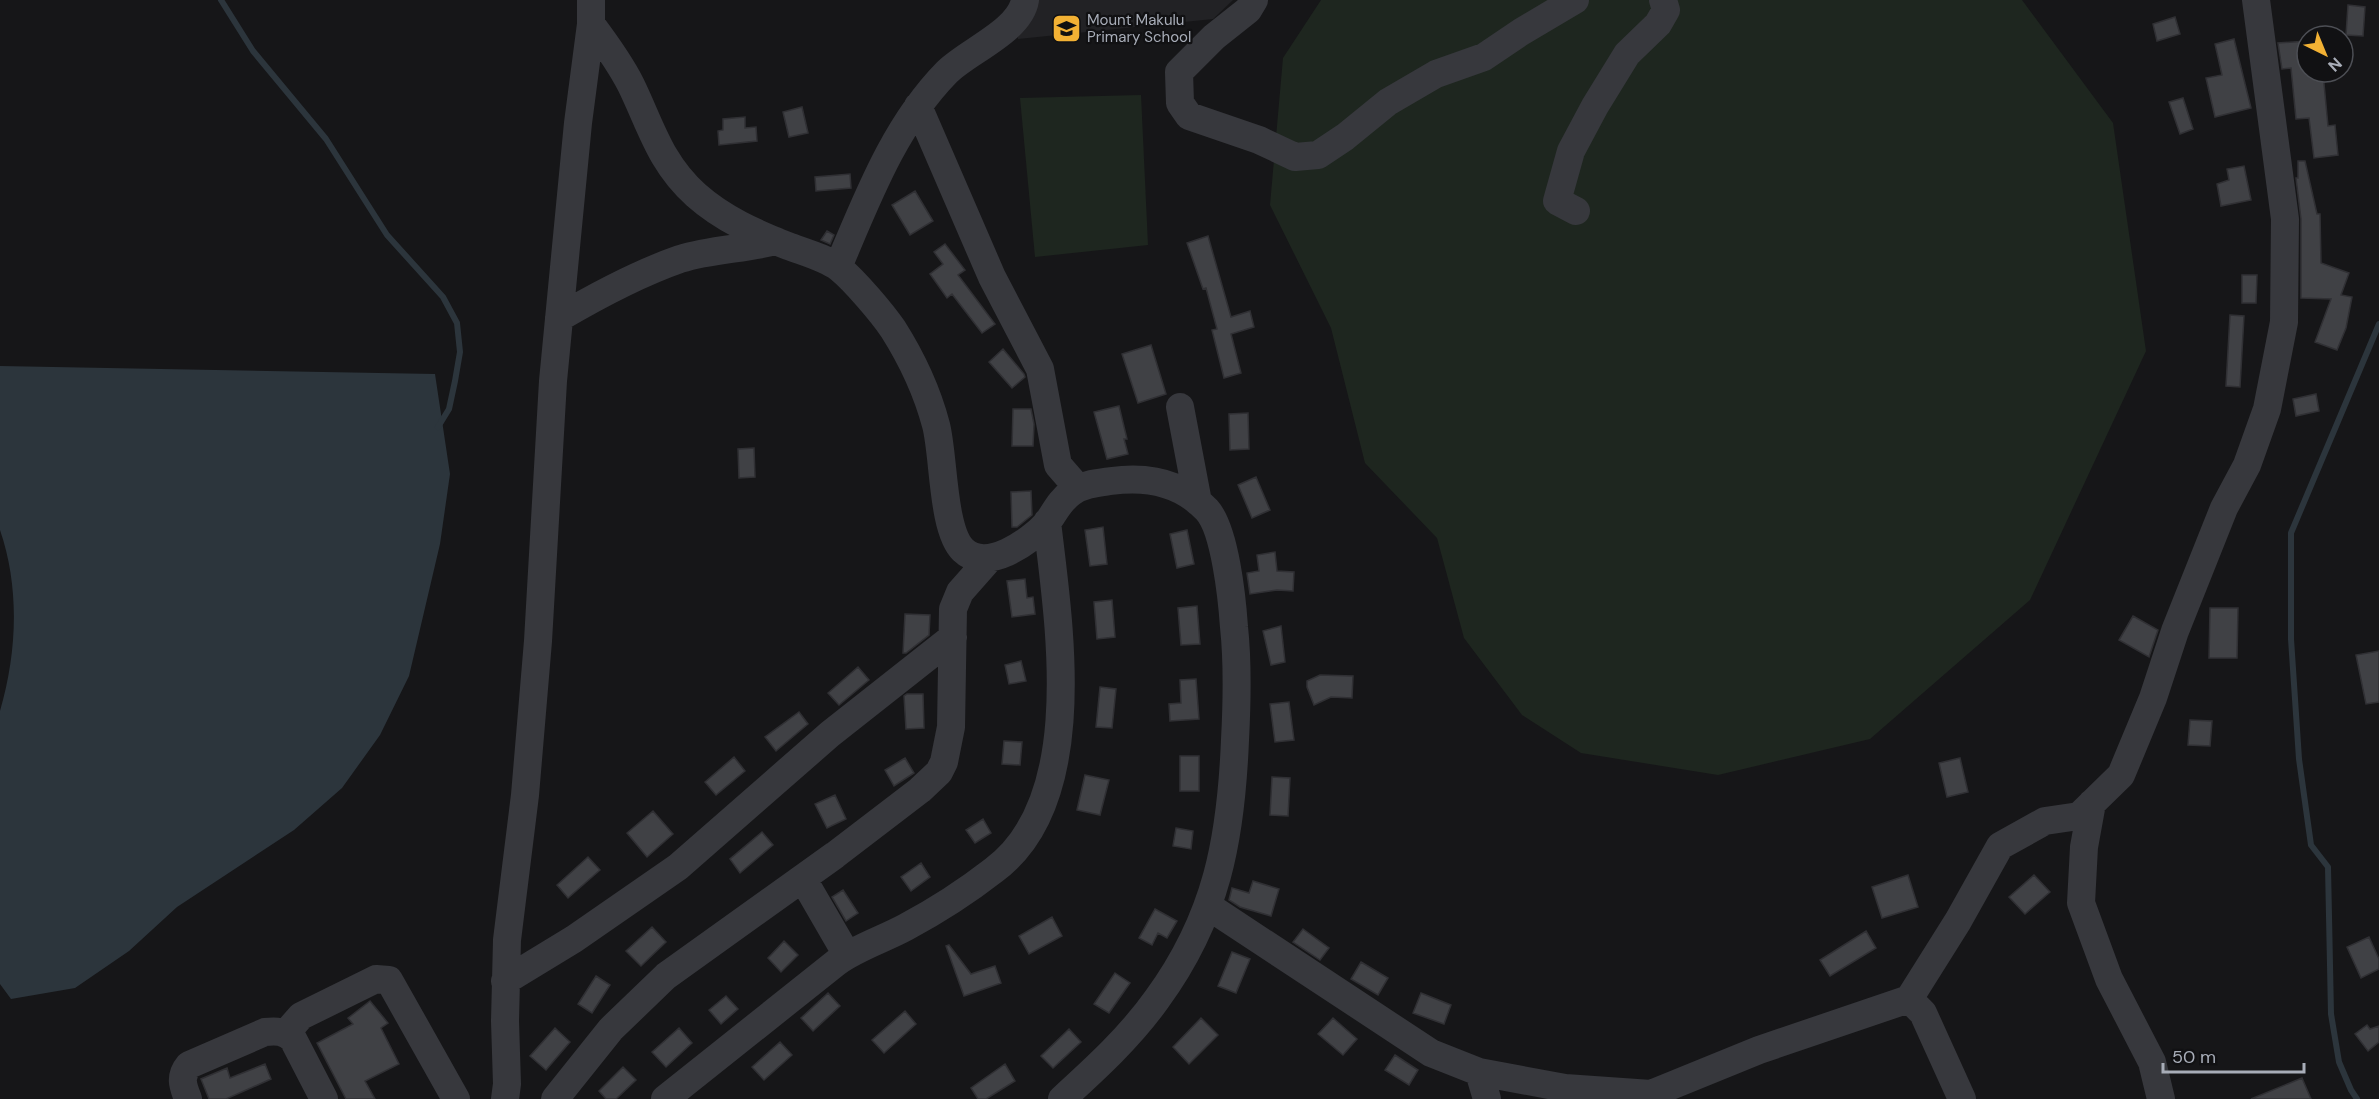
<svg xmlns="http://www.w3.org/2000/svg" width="2379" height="1099" font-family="'DM Sans',sans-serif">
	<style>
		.built { fill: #222225 }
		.green { fill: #1e261f }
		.water { fill: #2c353c }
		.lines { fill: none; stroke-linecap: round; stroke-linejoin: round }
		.stream { stroke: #2c353c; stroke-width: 6 }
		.building { fill: #404145; stroke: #303034; stroke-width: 1.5 }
		.minor { stroke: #37383d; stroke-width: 28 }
		.labels { text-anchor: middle; stroke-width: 4.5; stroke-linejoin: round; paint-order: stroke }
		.poi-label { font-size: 15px; fill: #a8adb8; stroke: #111113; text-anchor: start }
	</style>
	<rect width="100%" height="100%" fill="#161618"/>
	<path class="built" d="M1014 0H1233L1213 19 1018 39Z"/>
	<path class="green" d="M1321 0H2022L2113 123 2146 351 2030 600 1870 739 1718 775 1581 753 1522 715 1464 638 1437 538 1365 463 1331 328 1270 205 1283 58Z
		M1141 95 1148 245 1035 257 1020 98Z"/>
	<path class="water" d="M0 366 435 374 450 474 440 544 409 676 380 735 342 788 294 830 177 907 129 951 75 988 11 999 0 984V711C17 653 20 588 0 530Z"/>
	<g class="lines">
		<path class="stream" d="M221 0 253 51 326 139 387 235 443 297 457 323 460 352 455 381 449 409 438 427
			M2357 1099 2351 1090 2339 1062 2331 1014 2328 867 2311 845 2299 759 2291 639V533L2379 324"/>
	</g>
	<path class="building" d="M2348 5 2365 7 2363 36 2346 35Z
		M2175 17 2180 34 2157 41 2153 24Z
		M2234 39 2251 108 2215 117 2206 78 2222 75 2215 44Z
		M2307 41V75L2323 73 2328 126 2335 125 2338 155 2314 158 2309 118 2296 119 2291 68 2282 69 2278 43Z
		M2183 98 2193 129 2180 134 2169 102Z
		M802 107 808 133 789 137 783 112Z
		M745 117V128L756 127 757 141 719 145 718 131 723 130V119Z
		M2298 161H2305L2317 214H2320L2321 263 2349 273 2341 295 2352 297 2346 328 2337 350 2315 342 2331 299 2301 298V219L2296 178H2298Z
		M2244 166 2251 200 2221 206 2217 184 2229 180 2227 169Z
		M850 174 851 188 816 191 815 177Z
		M915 191 933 221 910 235 892 205Z
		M827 231 834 235 830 244 821 240Z
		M1208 236 1231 317 1250 311 1254 327 1231 334 1241 373 1224 378 1212 330 1217 329 1206 288 1203 289 1187 243Z
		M945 244 965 270 958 275 995 324 982 333 952 294 947 298 930 274 943 264 934 252Z
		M2242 275H2257L2256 303H2242Z
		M2230 315 2244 316 2240 387 2226 386Z
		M1151 345 1166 394 1138 403 1122 354Z
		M1003 349 1024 374 1025 377 1012 388 989 362Z
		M2316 394 2319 411 2296 416 2293 399Z
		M1119 406 1127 439H1124L1128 454 1107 459 1094 412Z
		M1013 409H1031L1034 424 1033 446H1012Z
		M1248 413 1249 449 1230 450 1229 414Z
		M754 448 755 477 739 478 738 449Z
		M1256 477 1270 510 1252 518 1238 485Z
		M1031 491 1032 515 1017 527H1012L1011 492Z
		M1103 527 1107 564 1090 566 1085 530Z
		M1187 530 1194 564 1177 568 1170 534Z
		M1275 552 1277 571 1294 572 1293 591 1277 590 1250 594 1247 573 1259 571 1257 555Z
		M1025 579 1027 598 1033 597 1035 614 1012 617 1007 581Z
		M1112 600 1115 637 1097 639 1094 602Z
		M1197 606 1200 644 1181 645 1178 608Z
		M2210 608H2238L2237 658H2209Z
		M905 614 930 615 929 635 906 653H903Z
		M2133 616 2158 630 2149 657 2119 640Z
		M1281 626 1285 662 1271 665 1263 631Z
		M2379 651V702L2366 704 2356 655Z
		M1021 661 1026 681 1009 684 1005 665Z
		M858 667 869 680 839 705 828 693Z
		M1320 675 1353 676 1352 698 1331 697 1314 705 1307 687V681Z
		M1196 679 1199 719 1170 721 1169 704 1181 703 1180 680Z
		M1100 687 1116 689 1112 728 1096 727Z
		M907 694H923L924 728 906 729 904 696Z
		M1289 702 1294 740 1275 742 1270 704Z
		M799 712 808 724 776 751 765 737Z
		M2190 720 2212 721 2210 746 2188 745Z
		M1004 741 1022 742 1020 765 1002 764Z
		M1180 756H1199V791H1180Z
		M734 757 745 771 716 795 705 782Z
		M905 758 914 773 894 786 885 770Z
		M1960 758 1968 792 1947 797 1939 763Z
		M1085 775 1109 780 1100 815 1077 810Z
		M1272 777 1290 778 1288 816 1270 815Z
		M835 795 846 819 827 828 815 804Z
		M653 811 673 834 647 857 627 833Z
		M983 819 991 833 975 843 966 830Z
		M1176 828 1193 831 1191 849 1173 846Z
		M762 832 773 845 740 873 730 859Z
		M588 857 600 870 568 898 557 885Z
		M921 863 930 877 911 891 901 877Z
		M1908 875 1918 907 1882 918 1872 887Z
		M2034 875 2050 892 2025 914 2009 897Z
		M1253 881 1279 889 1271 916 1240 907 1229 900 1232 888 1249 893Z
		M843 890 858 913 846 921 832 897Z
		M1155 909 1177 921 1167 938 1158 933 1152 945 1139 938Z
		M1052 917 1062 936 1029 954 1019 936Z
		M652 927 666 942 641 966 626 951Z
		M1303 929 1329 948 1320 960 1293 942Z
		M1866 931 1876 948 1830 976 1820 960Z
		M2369 937 2379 959V969L2361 978 2347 947Z
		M784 941 798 955 781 972 768 958Z
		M949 945 971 974 995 966 1001 983 964 996 946 946Z
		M1232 952 1250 959 1236 993 1218 986Z
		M1361 962 1388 978 1378 995 1351 979Z
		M1115 973 1130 983 1109 1013 1094 1004Z
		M596 976 610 985 592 1013 578 1004Z
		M828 993 840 1006 813 1031 801 1018Z
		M1421 993 1451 1005 1444 1024 1413 1013Z
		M726 996 738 1009 721 1024 709 1010Z
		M370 1001 388 1023 381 1028 399 1064 365 1081 375 1099H346L317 1043 353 1024 348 1018Z
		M905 1011 916 1024 884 1053 872 1040Z
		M1201 1018 1218 1035 1189 1064 1173 1047Z
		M1333 1018 1357 1039 1343 1055 1318 1034Z
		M2367 1025 2370 1029 2379 1026V1042L2368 1051 2355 1034Z
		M555 1028 570 1042 546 1070 530 1056Z
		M679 1028 692 1043 666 1067 652 1052Z
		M1069 1029 1081 1042 1053 1068 1041 1056Z
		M780 1042 792 1055 764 1080 752 1067Z
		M1395 1055 1418 1070 1409 1085 1385 1070Z
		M265 1064 271 1079 226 1099H209L201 1079 227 1068 230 1078Z
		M1005 1064 1015 1081 986 1099H978L971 1088Z
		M623 1067 636 1080 616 1099H606L599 1091Z
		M2302 1078 2311 1099H2251Z"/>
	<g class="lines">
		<path class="minor" d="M1254 0 1248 10 1214 37 1179 72 1180 103 1189 116 1259 140 1295 157 1318 155 1345 137 1388 102 1436 74 1484 57 1521 32 1575 0
			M591 24C606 44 620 63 631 85 651 126 660 163 696 195 723 219 755 233 788 246 804 252 826 258 839 268 855 281 882 313 893 329 912 359 927 391 936 425 944 455 942 530 963 550 986 573 1030 542 1047 523 1055 512 1060 500 1072 492 1084 484 1097 483 1111 481 1147 476 1181 482 1207 510 1225 530 1232 598 1234 627 1238 664 1237 702 1235 740 1231 839 1217 917 1157 999 1130 1037 1096 1068 1062 1099
			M918 106 992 277 1040 369 1058 465 1078 488
			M1576 211 1557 201 1571 151 1595 106 1627 54 1658 24 1666 10 1663 0
			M838 267C867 199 894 126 947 72 968 51 1020 31 1025 0
			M559 318C598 295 637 274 680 259 711 249 745 249 776 241
			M1180 407 1198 502
			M2092 803 2084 847 2081 903 2109 979 2152 1062 2161 1099
			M803 879 847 955
			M1208 906 1431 1053 1479 1072 1487 1099
			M505 981 574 939 678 867 830 734 953 637
			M1909 999 1958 921 2000 846 2045 821 2079 816 2121 775 2153 698 2175 631 2224 508 2247 465 2267 409 2284 322 2285 219 2256 0
			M286 1033 301 1016 376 979 389 980 456 1099
			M1479 1072 1565 1088 1651 1094 1759 1050 1909 999 1923 1013 1962 1099
			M188 1099C183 1086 179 1077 189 1065L265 1032C277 1031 284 1031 293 1039L324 1099
			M505 1099 507 1084 505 1021 507 940 525 795 538 641 553 381 578 123 591 24V0
			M555 1099 611 1029 666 976 835 855 920 790 939 772 944 762 951 727 953 609 960 592 990 558
			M665 1099 837 962C858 947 884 939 906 927 936 911 967 891 994 870 1088 800 1059 624 1047 522"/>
	</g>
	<defs>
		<symbol id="school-square" viewBox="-11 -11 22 22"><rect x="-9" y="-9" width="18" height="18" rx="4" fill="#f2b134" stroke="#111113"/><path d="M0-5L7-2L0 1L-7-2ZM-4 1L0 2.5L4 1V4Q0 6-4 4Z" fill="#111"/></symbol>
	</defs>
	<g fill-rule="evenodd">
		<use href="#school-square" x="1050" y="12" width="33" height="33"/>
	</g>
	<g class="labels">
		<g class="poi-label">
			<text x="1087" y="25">Mount Makulu<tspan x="1087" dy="17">Primary School</tspan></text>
		</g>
	</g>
	<g transform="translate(2325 54) rotate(137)"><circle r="28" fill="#111113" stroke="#4d4f55" stroke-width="1.5"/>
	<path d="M0-4.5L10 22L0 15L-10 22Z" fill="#f2b134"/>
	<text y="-9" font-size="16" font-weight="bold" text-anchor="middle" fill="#a8adb8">N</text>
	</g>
	<path d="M2163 1063v9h141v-9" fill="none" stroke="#a8adb8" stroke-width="3"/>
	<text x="2172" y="1063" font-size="18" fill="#a8adb8" stroke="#111113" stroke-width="4.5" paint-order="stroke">50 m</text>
</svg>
